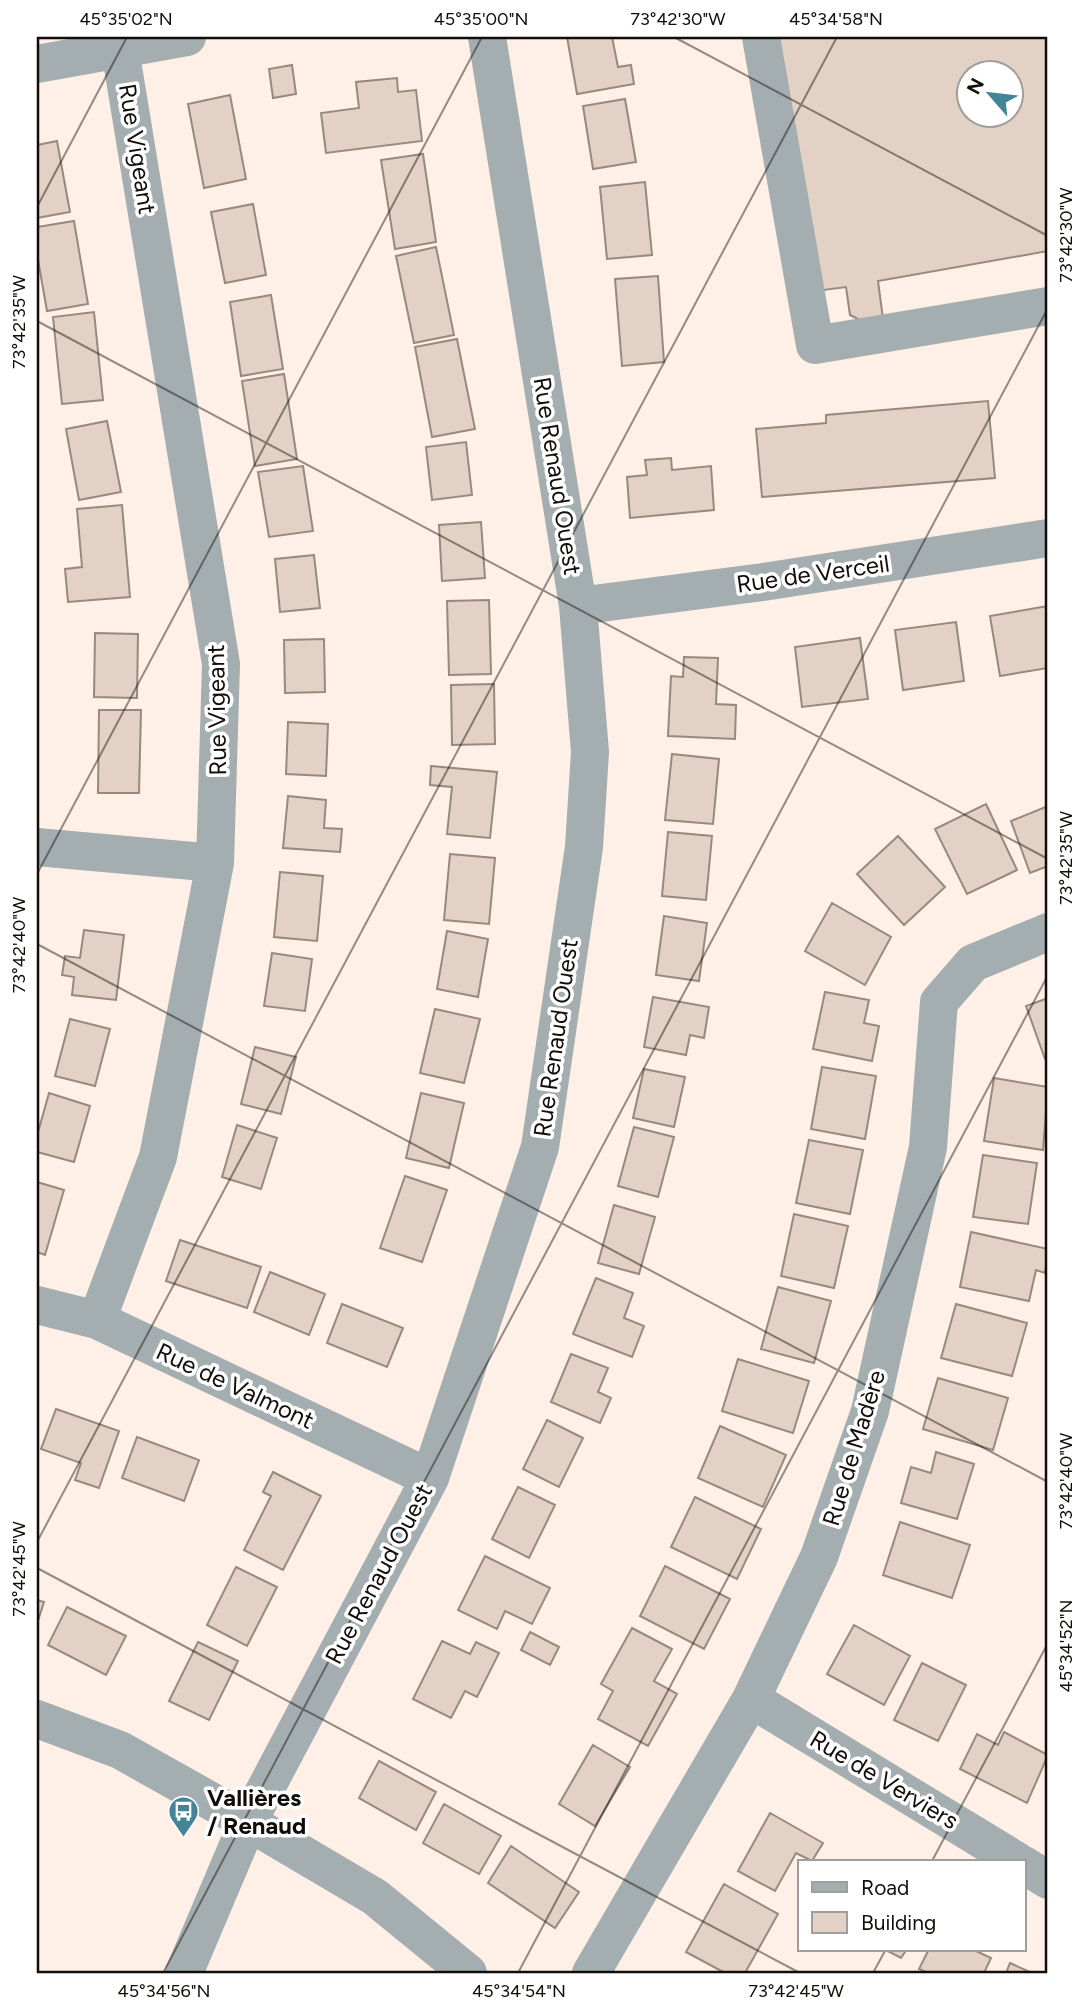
<svg xmlns="http://www.w3.org/2000/svg" width="1085" height="2010" font-family="Figtree,sans-serif">
	<style>
		.building { fill: #e2d1c4; stroke: #98897d; stroke-width: 2; fill-rule: evenodd }
		.lines { fill: none; stroke-linecap: round; stroke-linejoin: round }
		.minor { stroke: #a4aeb0; stroke-width: 38 }
		.ticks { fill: none; stroke: #120d09; stroke-width: 2; stroke-opacity: 0.45 }
		.labels { text-anchor: middle; stroke-width: 7; stroke-linejoin: round; paint-order: stroke }
		.street-label { font-size: 24px; fill: #120d09; stroke: #fff }
		.poi-label { font-size: 24px; font-weight: bold; fill: #120d09; stroke: #fff; text-anchor: start }
		.neatline { fill: none; stroke: #120d09; stroke-width: 2.5 }
		.ticks-label { font-size: 18px; text-anchor: middle; fill: #120d09 }
	</style>
	<rect width="100%" height="100%" fill="#fef0e6"/>
	<path class="building" d="M567 37H612L618 67 631 65 634 84 577 94Z
		M778 37H1048V251L878 281 883 319 864 322 850 315 846 287 816 291ZM970 74H1012V116H970Z
		M292 65 296 94 273 98 269 69Z
		M397 78 398 92 416 90 422 141 326 153 321 113 359 108 356 82Z
		M230 95 246 179 204 188 188 104Z
		M625 99 636 162 593 169 583 106Z
		M57 141 70 212 37 218V145Z
		M423 154 436 242 395 249 381 160Z
		M645 182 652 255 607 259 600 187Z
		M253 204 266 275 225 283 211 212Z
		M74 221 88 304 47 311 37 254V227Z
		M436 247 454 335 414 343 396 256Z
		M658 276 664 362 622 366 615 279Z
		M271 295 283 369 241 376 230 302Z
		M94 312 103 400 62 404 53 317Z
		M457 339 475 429 432 437 415 347Z
		M284 374 297 459 255 466 242 381Z
		M988 401 995 478 762 497 756 429 826 423V415Z
		M107 421 121 492 79 500 66 429Z
		M466 442 472 495 432 500 426 447Z
		M671 458 672 470 711 466 714 510 630 518 627 477 647 475 645 460Z
		M303 466 313 531 269 537 258 472Z
		M122 505 130 597 68 602 65 569 82 567 77 509Z
		M481 522 485 578 442 581 439 525Z
		M314 555 320 608 280 612 275 559Z
		M489 600 491 674 449 675 447 601Z
		M1048 606V668L1000 676 990 616Z
		M956 622 964 681 903 690 895 630Z
		M95 633 138 634 137 698 94 697Z
		M860 638 868 699 802 707 795 647Z
		M324 639 325 692 285 693 284 640Z
		M684 657 718 658 716 704 736 705 735 739 668 736 671 676 683 677Z
		M494 684 495 744 452 745 451 685Z
		M99 710H141L139 793H98Z
		M288 722 328 724 326 776 286 774Z
		M672 754 719 759 713 824 665 820Z
		M431 766 497 772 490 838 447 834 452 787 430 785Z
		M288 796 326 800 324 828 342 829 340 852 283 848Z
		M986 804 1017 870 967 894 935 829Z
		M1048 806V866L1030 873 1011 821Z
		M668 832 712 836 706 900 662 896Z
		M898 836 945 887 904 925 857 874Z
		M450 854 495 858 489 924 444 920Z
		M280 872 323 876 317 941 274 937Z
		M832 903 891 937 865 985 805 951Z
		M664 916 707 923 699 981 656 975Z
		M84 930 124 935 116 1000 72 995 74 977 62 975 65 956 80 958Z
		M447 931 488 939 478 997 437 989Z
		M272 953 312 959 305 1011 264 1006Z
		M825 992 869 1000 864 1023 879 1026 872 1061 813 1049Z
		M653 997 709 1007 704 1038 690 1035 686 1055 644 1047Z
		M1048 998V1057L1045 1059 1026 1006Z
		M435 1009 480 1019 464 1083 420 1073Z
		M70 1019 110 1029 95 1086 55 1076Z
		M255 1047 296 1057 281 1114 241 1104Z
		M822 1067 876 1076 865 1139 811 1129Z
		M644 1069 685 1077 674 1127 633 1118Z
		M994 1078 1048 1087 1043 1150 984 1141Z
		M49 1093 90 1106 74 1162 37 1152V1136Z
		M421 1093 464 1103 449 1168 406 1158Z
		M237 1125 277 1138 261 1189 222 1177Z
		M634 1127 674 1137 658 1197 618 1186Z
		M809 1140 863 1150 850 1214 796 1203Z
		M983 1155 1037 1163 1028 1224 973 1217Z
		M405 1176 447 1190 422 1262 380 1248Z
		M37 1182 64 1190 45 1255 37 1252Z
		M614 1205 655 1217 639 1274 598 1263Z
		M794 1214 848 1226 834 1288 781 1276Z
		M971 1232 1048 1249 1045 1273 1036 1270 1029 1301 960 1287Z
		M180 1240 261 1267 247 1308 166 1281Z
		M270 1272 325 1294 309 1335 254 1312Z
		M596 1278 633 1293 624 1318 644 1326 632 1357 573 1334Z
		M778 1287 831 1301 814 1363 761 1349Z
		M342 1304 403 1328 387 1367 327 1343Z
		M956 1304 1027 1323 1012 1376 941 1358Z
		M571 1354 608 1368 598 1392 611 1398 600 1423 551 1402Z
		M738 1359 809 1381 793 1433 722 1411Z
		M938 1378 1008 1398 993 1450 923 1429Z
		M56 1409 119 1431 99 1488 75 1480 81 1463 41 1449Z
		M547 1420 583 1438 559 1487 523 1469Z
		M720 1426 786 1455 763 1507 698 1478Z
		M137 1437 199 1460 184 1501 122 1478Z
		M936 1452 974 1464 957 1519 901 1503 911 1467 931 1473Z
		M273 1472 321 1496 283 1570 244 1550 271 1496 263 1492Z
		M518 1487 555 1505 529 1558 492 1539Z
		M695 1497 761 1529 737 1579 671 1547Z
		M900 1522 970 1545 952 1598 883 1575Z
		M485 1556 550 1588 532 1624 505 1611 497 1629 458 1610Z
		M665 1566 730 1599 704 1649 640 1616Z
		M236 1567 277 1587 247 1646 207 1625Z
		M37 1600 44 1602 37 1624Z
		M67 1607 126 1636 106 1675 48 1645Z
		M854 1625 910 1656 884 1705 827 1674Z
		M632 1628 672 1649 654 1681 677 1694 648 1746 598 1719 613 1691 601 1684Z
		M530 1632 559 1647 550 1665 521 1650Z
		M442 1641 470 1654 476 1642 499 1653 477 1697 465 1691 451 1718 413 1699Z
		M198 1642 238 1661 209 1720 169 1701Z
		M922 1663 966 1685 938 1741 894 1720Z
		M1004 1732 1048 1755 1027 1803 960 1769 977 1734 998 1745Z
		M593 1745 630 1767 595 1826 559 1804Z
		M379 1761 436 1792 416 1830 359 1798Z
		M444 1804 501 1836 479 1874 423 1843Z
		M770 1813 823 1843 812 1861 796 1853 775 1891 738 1871Z
		M511 1846 579 1892 555 1928 488 1883Z
		M724 1884 778 1914 745 1973H725L686 1952Z
		M884 1949H907L901 1958Z
		M929 1949H972L991 1958 984 1973H928L919 1969Z
		M1010 1963 1032 1973H1006Z"/>
	<g class="lines">
		<path class="minor" d="M761 37 815 345 1048 306
			M37 64 187 37
			M578 606 763 582 1048 538
			M37 847 215 863
			M37 1305 97 1320 430 1478
			M97 1320 158 1157 215 863 221 664 120 49
			M751 1699 1017 1861
			M37 1719 120 1750 248 1822 375 1897 468 1973
			M1024 1865 1048 1880
			M184 1973 248 1822 430 1478 540 1147 584 847 590 752 578 606 487 37
			M591 1973 751 1699 819 1557 870 1411 928 1147 939 1002 973 963 1048 932"/>
	</g>
	<path class="ticks" d="M674 37 1048 236M37 207 127 37M37 321 1048 859M37 874 482 37M37 944 1048 1482M37 1542 837 37M37 1568 800 1973M932 1861 1048 1643M163 1973 1048 308M518 1973 1048 975M873 1973 886 1949"/>
	<defs>
		<symbol id="bus-pin" viewBox="-11 -11 22 30"><path d="M0 17L-7.5 6A9.5 9.5 0 1 1 7.5 6Z" fill="#438596" stroke="#fff"/><path d="M-5-6H5V4H4V6H2V4H-2V6H-4V4H-5ZM-3.5-4V0h7V-4ZM-3.5 1.2v1.5H-2V1.2ZM2 1.2v1.5H3.5V1.2Z" fill="#fff"/></symbol>
	</defs>
	<g fill-rule="evenodd">
		<use href="#bus-pin" x="166" y="1794" width="35" height="47"/>
	</g>
	<g class="labels">
		<g class="street-label">
			<text transform="translate(137 149) rotate(81)" y="8">Rue Vigeant</text>
			<text transform="translate(557 476) rotate(81)" y="8">Rue Renaud Ouest</text>
			<text transform="translate(813 574) rotate(-8)" y="8">Rue de Verceil</text>
			<text transform="translate(217 710) rotate(-91)" y="8">Rue Vigeant</text>
			<text transform="translate(556 1038) rotate(-82)" y="8">Rue Renaud Ouest</text>
			<text transform="translate(235 1386) rotate(25)" y="8">Rue de Valmont</text>
			<text transform="translate(854 1448) rotate(-73)" y="8">Rue de Madère</text>
			<text transform="translate(379 1574) rotate(-62)" y="8">Rue Renaud Ouest</text>
			<text transform="translate(884 1780) rotate(31)" y="8">Rue de Verviers</text>
		</g>
		<g class="poi-label">
			<text x="207" y="1806">Vallières<tspan x="207" dy="28">/ Renaud</tspan></text>
		</g>
	</g>
	<rect width="1085" height="2010" fill="none" stroke="#ffffff" stroke-width="77"/>
	<rect x="798" y="1860" width="228" height="91" fill="#ffffff" stroke="#a09e9d" stroke-width="2"/>
	<rect x="812" y="1882" width="35" height="10" fill="#a4aeb0" stroke="#a09e9d" stroke-width="2"/>
	<text x="861" y="1895" font-size="21" fill="#120d09">Road</text>
	<rect x="812" y="1912" width="35" height="21" fill="#e2d1c4" stroke="#a09e9d" stroke-width="2"/>
	<text x="861" y="1930" font-size="21" fill="#120d09">Building</text>
	<g transform="translate(990 94) rotate(298)"><circle r="33" fill="#ffffff" stroke="#a09e9d" stroke-width="2"/>
	<path d="M0-5L12 26L0 18L-12 26Z" fill="#438596"/>
	<text y="-10" font-size="19" font-weight="bold" text-anchor="middle" fill="#120d09">N</text>
	</g>
	<rect x="38" y="38" width="1008" height="1934" class="neatline"/>
	<g class="ticks-label">
		<text x="126" y="25">45°35'02"N</text>
		<text x="481" y="25">45°35'00"N</text>
		<text x="678" y="25">73°42'30"W</text>
		<text x="836" y="25">45°34'58"N</text>
		<text transform="translate(1066 235) rotate(-90)" y="6">73°42'30"W</text>
		<text transform="translate(19 322) rotate(-90)" y="6">73°42'35"W</text>
		<text transform="translate(1066 858) rotate(-90)" y="6">73°42'35"W</text>
		<text transform="translate(19 945) rotate(-90)" y="6">73°42'40"W</text>
		<text transform="translate(1066 1481) rotate(-90)" y="6">73°42'40"W</text>
		<text transform="translate(19 1569) rotate(-90)" y="6">73°42'45"W</text>
		<text transform="translate(1066 1646) rotate(-90)" y="6">45°34'52"N</text>
		<text x="164" y="1997">45°34'56"N</text>
		<text x="519" y="1997">45°34'54"N</text>
		<text x="796" y="1997">73°42'45"W</text>
	</g>
</svg>
